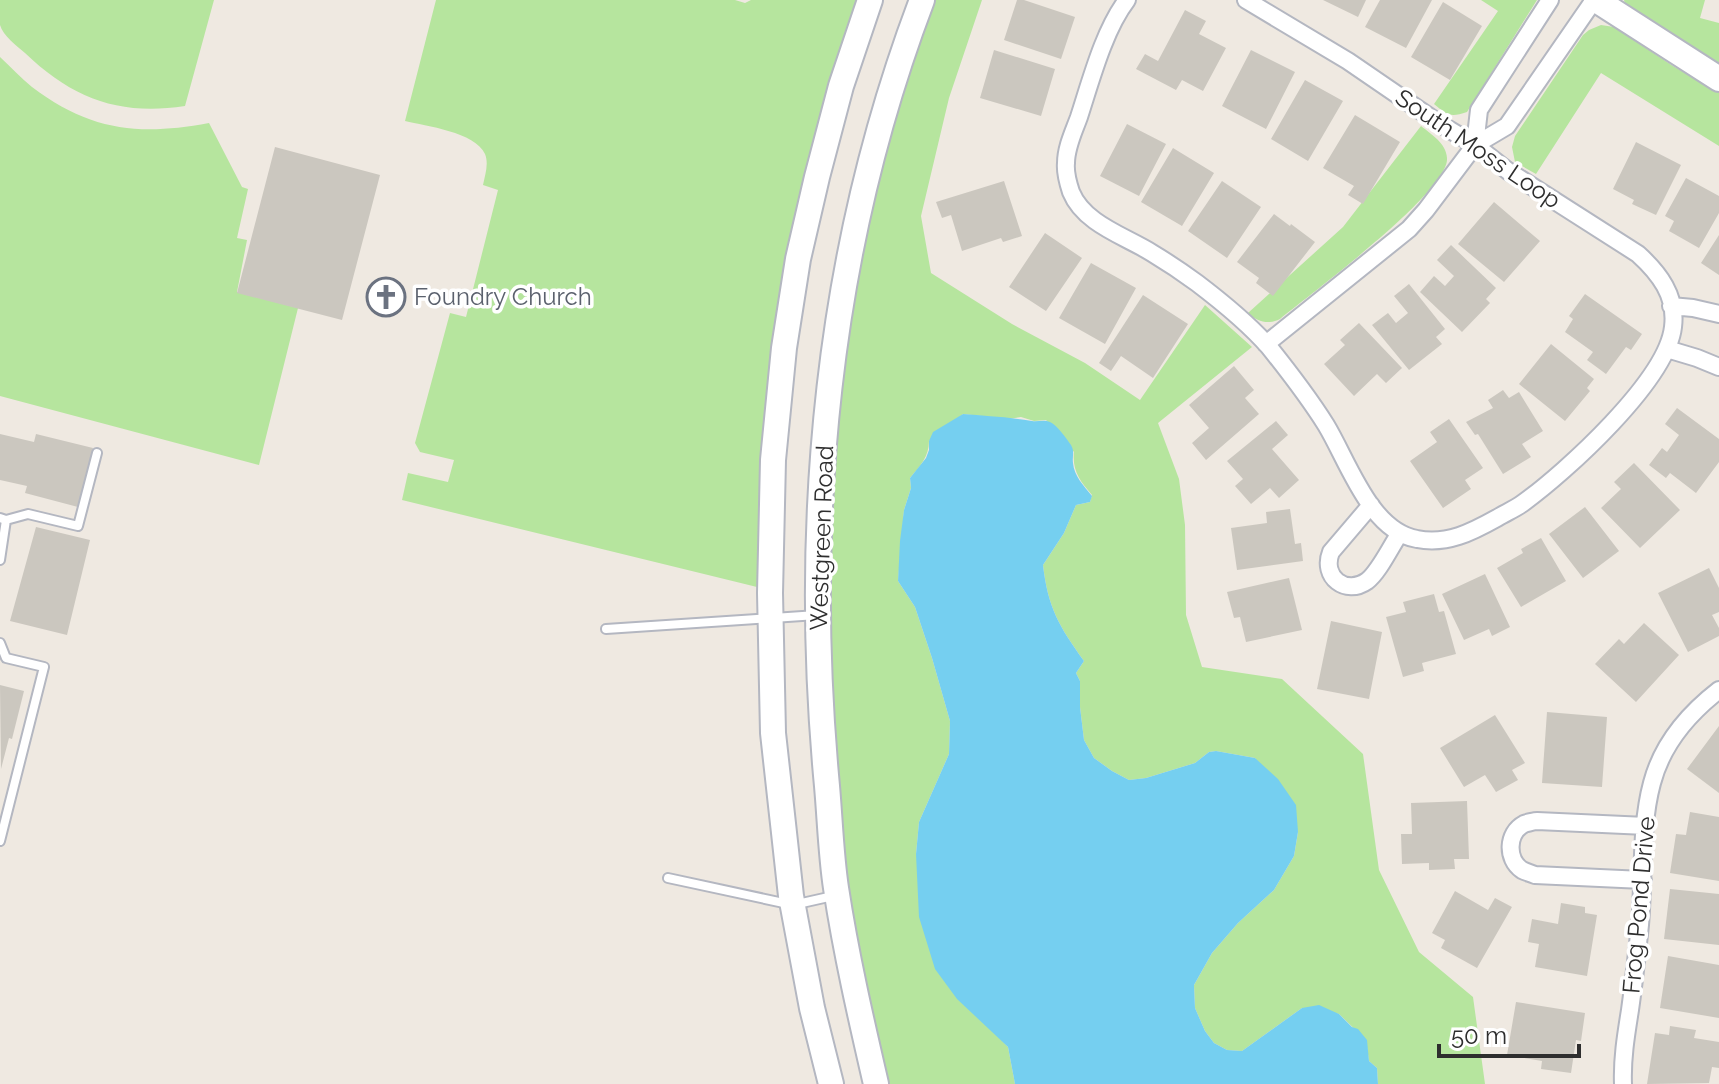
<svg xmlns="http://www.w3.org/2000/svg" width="1719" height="1084" font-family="Raleway,sans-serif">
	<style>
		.green { fill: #b6e59e }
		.water { fill: #75cff0 }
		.building { fill: #cbc7bf }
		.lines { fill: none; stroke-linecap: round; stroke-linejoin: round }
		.lane-casing { stroke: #b4b7c1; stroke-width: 12 }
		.street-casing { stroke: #b4b7c1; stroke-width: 20 }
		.secondary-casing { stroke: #b4b7c1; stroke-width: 28 }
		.lane { stroke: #fff; stroke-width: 8 }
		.street { stroke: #fff; stroke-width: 16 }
		.secondary { stroke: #fff; stroke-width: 24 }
		.labels { text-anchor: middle; stroke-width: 7; stroke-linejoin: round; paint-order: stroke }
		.street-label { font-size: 24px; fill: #2e2e2e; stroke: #fff }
		.worship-label { font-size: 24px; fill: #5b616d; stroke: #fff; text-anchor: start }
	</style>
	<rect width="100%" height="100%" fill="#efe9e1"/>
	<path class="green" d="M0 0H214L185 106C120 116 73 99 25 53 17 46 3 36 0 25 0 18 0 7 0 0Z
		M436 0H735L745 3 751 0H862C786 186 760 388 757 587L402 500 408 473 448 482 454 460 420 452 415 443 450 313 466 317 498 190 483 185C485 175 489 164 485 154 475 132 426 126 405 121Z
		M934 0H982L949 98 921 216 931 273 1012 324 1085 363 1140 400 1205 305 1252 347 1158 423 1179 479 1185 525 1186 615 1202 667 1282 679 1363 754 1379 870 1419 952 1473 997 1485 1084H1378L1377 1068 1369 1061 1366 1040 1339 1014 1302 1008 1242 1051 1227 1050 1214 1043 1205 1031 1195 1008 1194 985 1212 953 1238 923 1274 890 1294 856 1298 832 1255 758 1216 751 1209 752 1195 763 1146 778 1129 780 1112 771 1094 758 1084 740 1080 707V681L1076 673 1084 661C1059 626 1048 608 1043 565L1064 533 1076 505 1090 502 1092 495C1080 481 1072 471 1074 452L1046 420 1034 421 1021 417 1009 419 963 414 929 441C929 457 920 466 910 478L911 488 904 510 898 581 915 607 932 658 950 721 949 754 919 822 916 854 996 1034 1008 1047 1015 1084H888L858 957 844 874 827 695 833 456 846 343 867 234 890 137Z
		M1481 0H1537L1467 112C1450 118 1447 115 1434 104L1498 11Z
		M1624 0H1705L1700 18 1719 23V64L1694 50 1625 4Z
		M1601 25 1614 27 1673 66 1719 93V146L1601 73 1536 174 1515 162 1512 147 1515 136 1583 35 1589 30Z
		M0 57C11 67 21 78 32 87 90 131 139 136 209 123L242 187 248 189 237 238 247 240 237 292 298 308 259 465 0 396Z
		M1421 126C1432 135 1446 143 1447 158 1450 191 1309 295 1280 319 1268 325 1258 322 1248 313L1343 227Z"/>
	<path class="water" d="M963 414C986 416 1009 417 1032 421 1038 422 1044 419 1050 422 1058 426 1066 438 1071 445 1075 452 1072 456 1073 463 1074 476 1084 486 1092 496L1090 502 1076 505 1064 533 1043 565C1048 608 1059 626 1084 661L1076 673 1080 681V707L1084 740 1094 758 1112 771 1129 780 1146 778 1195 763 1209 752 1216 751 1255 758 1278 779 1296 805 1298 832 1294 856 1274 890 1238 923 1212 953 1194 985 1195 1008 1205 1031 1214 1043 1227 1050 1242 1051 1302 1008 1319 1005 1339 1014 1352 1027 1358 1029 1367 1040 1369 1061 1377 1068 1378 1084H1015L1008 1047 957 999 935 969 919 917 916 854 919 822 949 754 950 721 932 658 915 607 898 581 900 541 904 510 911 488 910 478 926 458 929 450V441L933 432Z"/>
	<path class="building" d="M1017 0H1024L1075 17 1061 59 1004 40Z
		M1323 0H1366L1358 17Z
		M1380 0H1432L1406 48 1365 27Z
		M1443 2 1482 26 1450 80 1411 57Z
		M1185 10 1206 21 1199 34 1226 48 1203 91 1182 80 1176 90 1136 69 1145 54 1158 61Z
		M994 50 1055 69 1041 116 980 98Z
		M1251 50 1295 72 1266 129 1222 106Z
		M1305 80 1343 101 1308 161 1271 139Z
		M1355 115 1400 142 1363 204 1348 195 1354 186 1323 168Z
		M1127 124 1166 144 1139 196 1100 176Z
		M1636 142 1681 165 1656 215 1632 204 1634 200 1613 189Z
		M275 147 380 175 342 320 237 293Z
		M1173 148 1214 173 1182 226 1141 202Z
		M1686 178 1719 196V213L1699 248 1669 231 1674 221 1665 216Z
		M1004 181 1022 236 1003 242 1001 238 962 251 951 215 942 218 936 202Z
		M1222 181 1261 207 1227 258 1188 231Z
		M1494 202 1540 241 1504 282 1458 244Z
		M1274 214 1290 226 1291 224 1315 242 1273 296 1256 283 1259 278 1237 262Z
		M1045 233 1082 258 1046 311 1009 287Z
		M1719 235V275L1701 263Z
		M1451 245 1496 288 1486 299 1490 303 1462 332 1420 292 1434 276 1445 286 1454 276 1437 260Z
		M1091 263 1136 288 1105 344 1059 318Z
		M1409 284 1445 329 1436 337 1442 344 1409 370 1372 325 1388 313 1396 323 1408 313 1394 296Z
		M1585 294 1642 334 1631 350 1626 347 1606 374 1587 360 1593 352 1565 332 1573 319 1569 316Z
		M1143 295 1188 324 1153 378 1121 356 1111 371 1099 363Z
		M1359 323 1402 368 1386 383 1377 374 1354 396 1324 364 1345 345 1340 340Z
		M1551 344 1594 379 1587 388 1590 391 1565 421 1519 384Z
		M1234 366 1254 390 1245 398 1259 414 1206 460 1192 443 1209 428 1189 405Z
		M1503 390 1509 398 1519 392 1543 431 1522 444 1531 457 1503 474 1478 434 1475 435 1466 422 1493 408 1488 400Z
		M1677 408 1719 439V462L1696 493 1670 473 1666 478 1649 465 1662 448 1667 452 1679 435 1665 424Z
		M1449 419 1483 468 1465 480 1471 489 1443 508 1410 461 1437 442 1430 432Z
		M1276 421 1288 435 1272 449 1299 480 1279 498 1270 488 1251 504 1235 486 1243 479 1227 461Z
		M0 434 34 442 36 434 93 448 78 507 25 493 27 486 0 480Z
		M1634 463 1680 510 1640 548 1601 508 1621 489 1614 482Z
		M1585 507 1619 551 1583 578 1549 534Z
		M1290 509 1295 544 1301 543 1303 561 1237 570 1231 528 1267 523 1266 512Z
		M36 527 90 540 67 635 10 621Z
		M1541 538 1566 581 1521 607 1497 568 1523 553 1521 549Z
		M1709 568 1719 588V612L1712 615 1719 628V636L1688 652 1658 593Z
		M1485 574 1510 627 1492 636 1489 629 1464 640 1442 594Z
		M1289 578 1302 630 1246 642 1240 617 1234 618 1227 592Z
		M1434 594 1439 612 1444 611 1456 654 1422 663 1424 671 1403 677 1386 617 1406 612 1403 602Z
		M1331 621 1382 632 1369 699 1317 689Z
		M1644 623 1679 655 1636 702 1595 664 1619 639 1624 644Z
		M0 685 24 691 12 739 9 738 1 769Z
		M1547 712 1607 717 1602 787 1542 783Z
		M1495 715 1525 763 1512 770 1518 780 1496 792 1485 775 1464 787 1440 748Z
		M1719 726V793L1687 769Z
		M1467 801 1469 859H1454L1455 869 1429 870V863L1402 864 1401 834H1412L1411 803Z
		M1690 812 1719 817V881L1670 873 1676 834 1686 835Z
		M1670 889 1719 894V945L1664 939Z
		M1455 891 1488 910 1495 898 1512 907 1477 968 1441 948 1445 940 1432 933Z
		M1561 903 1585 907V913L1597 915 1587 976 1535 967 1539 944 1528 942 1532 919 1558 924Z
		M1668 956 1719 965V1018L1660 1008Z
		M1516 1002 1585 1013 1581 1041 1576 1040 1571 1073 1541 1069 1542 1061 1507 1055Z
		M1670 1026 1696 1030 1694 1038 1719 1042V1068L1712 1067 1709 1083 1647 1084 1655 1033 1669 1035Z"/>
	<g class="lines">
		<defs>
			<path id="lane" d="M0 518 6 520 0 560
				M6 520 28 514 78 526 97 453
				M606 629 817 615
				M0 643 6 658 44 667 0 841
				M668 878 793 905 833 896"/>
			<path id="street" d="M1127 0C1104 30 1091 80 1079 117 1074 131 1066 147 1066 163 1065 173 1068 183 1071 192 1084 224 1125 236 1152 253 1167 262 1182 272 1197 283 1222 302 1249 324 1269 347 1289 372 1309 398 1326 425 1348 461 1370 531 1417 539 1447 545 1472 532 1497 518 1505 513 1515 509 1523 503 1566 472 1667 380 1673 327 1677 296 1659 273 1638 254L1508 171 1475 145 1440 124 1348 61 1246 0
				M1475 145 1479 110 1550 0
				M1671 306 1693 308 1719 314
				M1266 344 1409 229 1426 210 1475 145 1507 126 1594 0
				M1667 349 1697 358 1719 367
				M1371 505 1331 552C1321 577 1346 596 1367 581 1379 572 1391 546 1400 533
				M1643 880 1535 875C1530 873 1526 872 1522 870 1506 859 1507 833 1524 824 1526 823 1535 821 1537 821L1646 826
				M1623 1084C1622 1059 1626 1035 1630 1010 1634 982 1637 953 1640 925 1644 879 1640 827 1652 783 1662 745 1688 714 1719 690"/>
			<path id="secondary" d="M1596 0 1719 79
				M831 1084 812 1008 791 896 773 733 770 593 773 460 784 348 798 259 817 177 841 86 870 0
				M876 1084C861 1019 846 954 836 888 831 855 830 820 827 786 802 521 827 250 922 0"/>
		</defs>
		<use href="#lane" class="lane-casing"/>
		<use href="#street" class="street-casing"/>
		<use href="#secondary" class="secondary-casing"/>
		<use href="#lane" class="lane"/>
		<use href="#street" class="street"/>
		<use href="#secondary" class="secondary"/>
	</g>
	<defs>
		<symbol id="church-ring" viewBox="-11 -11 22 22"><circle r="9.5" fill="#fff" stroke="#6b7280" stroke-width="1.5"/><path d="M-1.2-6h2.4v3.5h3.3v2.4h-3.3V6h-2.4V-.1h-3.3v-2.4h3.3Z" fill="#6b7280"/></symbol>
	</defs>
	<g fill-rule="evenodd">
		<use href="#church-ring" x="364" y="275" width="44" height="44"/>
	</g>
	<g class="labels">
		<g class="street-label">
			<text transform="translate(1478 149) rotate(34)" y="8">South Moss Loop</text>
			<text transform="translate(822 538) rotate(-88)" y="8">Westgreen Road</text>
			<text transform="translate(1639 905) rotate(-85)" y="8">Frog Pond Drive</text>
		</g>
		<g class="worship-label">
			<text x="414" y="305">Foundry Church</text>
		</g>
	</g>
	<path d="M1439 1044v12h140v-12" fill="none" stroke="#2e2e2e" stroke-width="4"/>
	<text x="1451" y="1044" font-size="24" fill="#2e2e2e" stroke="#ffffff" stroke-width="6" paint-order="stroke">50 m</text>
</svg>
